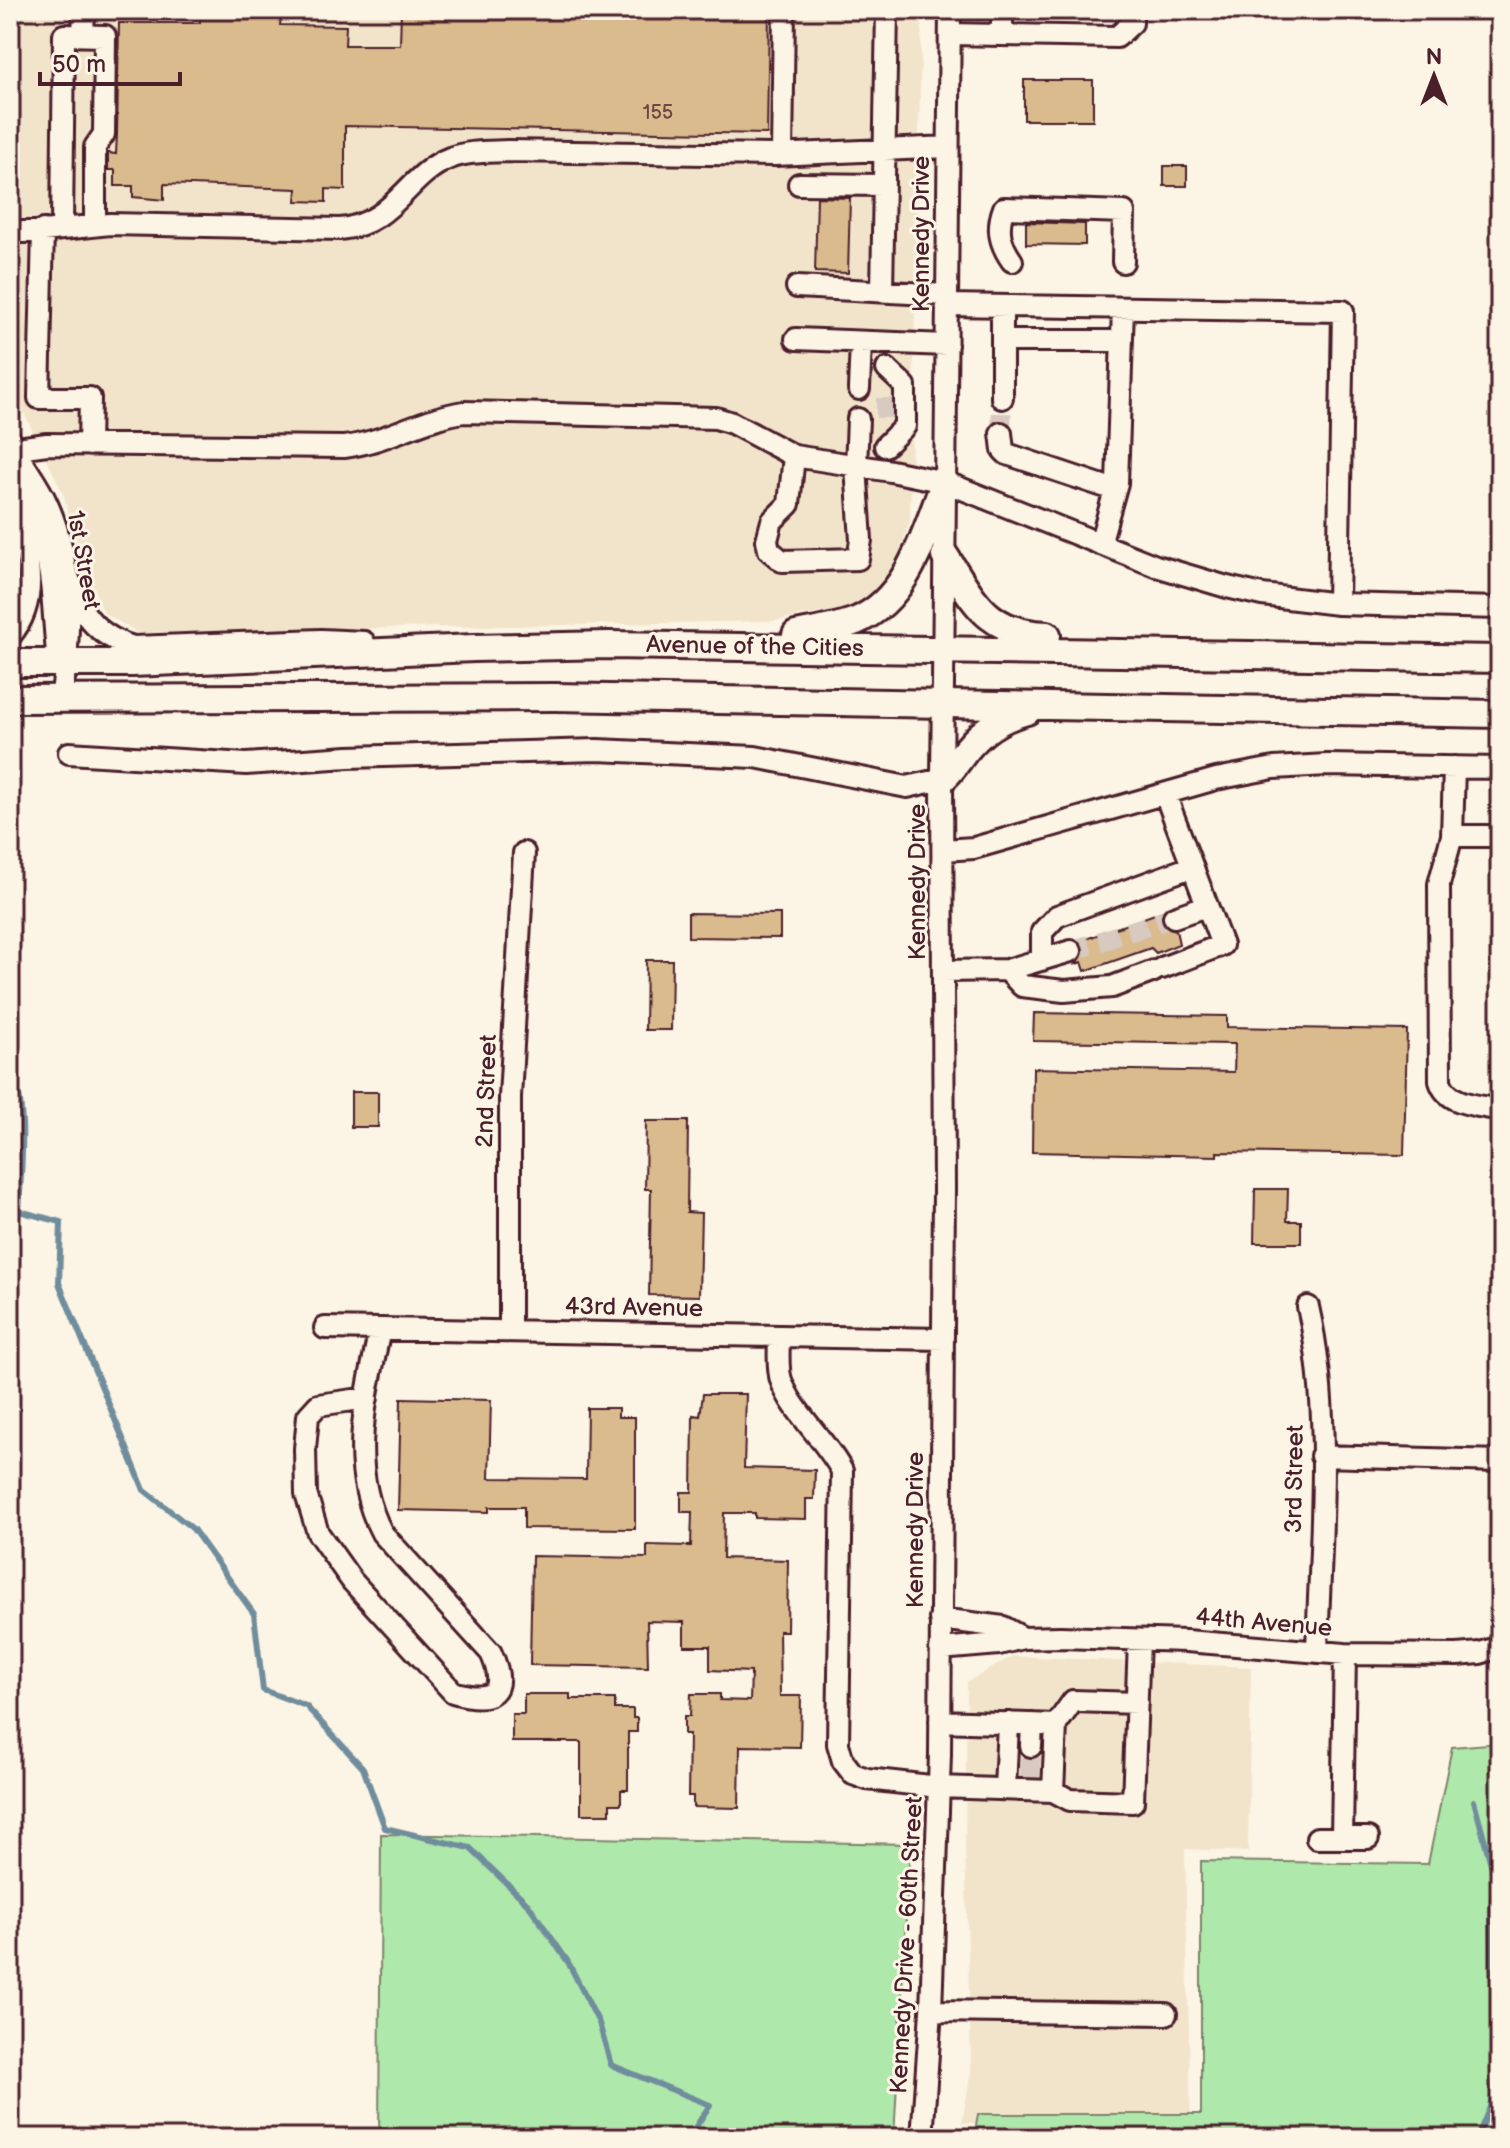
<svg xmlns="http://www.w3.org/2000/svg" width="1510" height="2148" font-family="'Balsamiq Sans',sans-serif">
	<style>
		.built { fill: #f2e4cb }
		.green { fill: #afe8ab; stroke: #7c846b; stroke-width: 2 }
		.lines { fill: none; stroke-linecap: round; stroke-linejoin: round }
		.stream { stroke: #708d9d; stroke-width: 6 }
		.building { fill: #d9bb8d; stroke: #4a1f2b; stroke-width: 2 }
		.minor-tunnel { stroke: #d8cac0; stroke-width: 20; stroke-dasharray: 20 10; stroke-linecap: butt }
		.minor-casing { stroke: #4a1f2b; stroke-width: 26 }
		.major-casing { stroke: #4a1f2b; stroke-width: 32 }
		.minor { stroke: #fcf5e5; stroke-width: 20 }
		.major { stroke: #fcf5e5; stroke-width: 26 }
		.labels { text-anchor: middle; stroke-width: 6; stroke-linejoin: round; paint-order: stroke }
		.number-label { font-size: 20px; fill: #6e4644 }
		.street-label { font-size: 24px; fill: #4a1f2b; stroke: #fcf5e5 }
	</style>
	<rect width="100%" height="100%" fill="#fcf5e5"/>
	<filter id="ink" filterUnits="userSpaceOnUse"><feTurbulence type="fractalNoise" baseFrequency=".0125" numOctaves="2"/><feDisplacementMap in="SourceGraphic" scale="16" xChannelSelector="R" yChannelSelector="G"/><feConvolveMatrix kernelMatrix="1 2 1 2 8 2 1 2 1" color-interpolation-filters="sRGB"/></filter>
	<g filter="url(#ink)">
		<path class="built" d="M10 10H922L910 521 893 572 855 607 773 621 138 633 104 613 81 558 63 493 22 409 10 371Z
			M1013 1656 1251 1667 1248 1852 1185 1849 1191 2124 962 2123 971 2071 965 1847 967 1682Z"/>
		<path class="green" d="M1500 1743V2138H974L978 2114H1201V1861L1428 1864 1452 1747Z
			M381 1834 910 1844 894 2138H379Z"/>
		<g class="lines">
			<path class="stream" d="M10 1064C29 1109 21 1163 19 1211L61 1222 59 1283 144 1490 193 1529 254 1614 263 1690 306 1706 363 1768 385 1828 470 1848 528 1904 568 1962 599 2023 611 2065 710 2105 695 2128 692 2138
				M1474 1801 1495 1879 1491 1909 1496 2076 1490 2107 1477 2138"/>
		</g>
		<path class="building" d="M200 10H250V17H281L280 25 346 26 345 45H400L401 10H769L767 134 345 126V190L326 189V202L296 201 297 189 164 184V200L133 197V186H115V170H108V153L116 154 117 134 119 23H200Z
			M1024 80H1093V120H1024Z
			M1164 166H1187V186H1164Z
			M817 197 850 198 848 273 815 272Z
			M1026 222 1085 224V245L1026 244Z
			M1163 911 1162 922 1166 927 1176 930 1179 944 1156 953 1151 948 1085 971 1082 962 1076 964 1084 953 1080 941Z
			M688 913 780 914V938L688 937Z
			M646 960H672L671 1030H645Z
			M1034 1013 1227 1016V1027L1407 1030 1404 1155 1217 1152V1156L1032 1152 1033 1068 1234 1072 1235 1044 1033 1041Z
			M351 1092H378V1127H351Z
			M646 1121H688L687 1212 701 1213 699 1296 649 1295 651 1189H645Z
			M1255 1189H1288L1287 1221H1301V1243H1254Z
			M703 1394H746L744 1468 815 1470 814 1499H806V1519L755 1518V1513H724L723 1558 788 1560 787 1631H779L780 1696H801L800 1747 740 1746 739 1808 693 1807V1796H688L689 1734H684V1716H690L691 1694H720V1700L750 1701 751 1672 710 1670V1646H684V1622L647 1621 648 1667 530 1665 532 1556 647 1558V1545L691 1546 692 1512H681V1492H692L693 1415 700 1416Z
			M401 1398 491 1400 489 1478 586 1479 587 1408H618V1417H635V1529L524 1528V1507H489V1512L398 1510Z
			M524 1694H570V1699H615V1709H633V1718H637V1732H628V1790H621V1804H610V1814H581V1742H512V1714H524Z"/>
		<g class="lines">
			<path class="minor-tunnel" d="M886 418V391
				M1001 433 1002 398
				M1071 951 1174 917
				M1030 1777 1031 1746"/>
			<defs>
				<path id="minor" d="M950 34 1117 37 1132 23V10
					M83 35 84 10
					M1002 35V10
					M782 154 784 10
					M799 184 883 185
					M62 228 64 35 105 36 104 134 95 147V225
					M43 230 39 398H90L89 445
					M10 232H34L110 224 340 229C395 224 406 175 450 158 468 151 488 152 507 151L775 155 948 147
					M1012 261C1000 244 996 229 1004 208L1124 212 1123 262
					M797 287 947 295
					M882 291 887 10
					M947 305 1343 311 1338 604
					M796 339 947 345
					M1002 341H1122
					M859 389 861 342
					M1002 398V306
					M1001 433 1003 450 1007 454 1115 490
					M10 440C20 462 37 481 47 504 74 563 71 637 61 699
					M885 446 905 426V386L887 369
					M10 449 47 444 344 447C386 442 422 418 464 412L716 418 732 423 794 456 891 471 945 482 1156 566 1227 587 1262 595 1338 604 1500 608
					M794 456 789 504 772 521 767 540 769 550 782 561 858 559 861 540 856 467 858 419
					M10 480C57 535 50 595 58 662
					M10 505C28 546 42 599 10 636
					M1100 544 1117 483 1123 308
					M62 558C76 601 85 632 133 647L321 640 364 642
					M69 753 246 764 348 757 597 750 755 757 907 787 942 779
					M1454 767 1452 836H1500
					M1452 836 1439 884 1440 1081C1447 1105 1478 1105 1500 1110
					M943 850 974 848 1216 779 1274 768 1327 765 1500 768
					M1174 917 1206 906
					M1042 960V932L1057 916 1191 867
					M1162 968 1222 945 1165 794
					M1007 970 1022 986 1064 991 1112 987 1154 971
					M943 971 1007 970 1071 951
					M1308 1307C1333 1415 1320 1541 1317 1652
					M325 1328 943 1339
					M510 1331V1097L524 853
					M779 1336C779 1349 777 1368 781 1380 792 1412 826 1440 842 1471L838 1744 843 1761 853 1774 867 1779 939 1787 1053 1791 1070 1800 1133 1802 1139 1640
					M367 1398 318 1405 308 1416 305 1449 306 1494 318 1533 352 1581 453 1692C492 1704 509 1693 491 1653L382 1533C347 1467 366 1398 380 1329
					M1321 1456 1500 1461
					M940 1619 1003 1627 1023 1638
					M940 1649 999 1644 1023 1638 1060 1637 1186 1641 1345 1654 1457 1655 1480 1653 1500 1647
					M940 1721 1056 1725
					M1031 1746 1032 1724
					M1005 1789 1008 1723
					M1053 1791 1056 1725 1073 1701 1137 1703
					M1317 1838H1368
					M1342 1838 1345 1654
					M931 2011 1166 2014
					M922 2138 931 2011 940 1754 944 1189 942 779 950 10"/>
				<path id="major" d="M945 556C975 602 987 633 1047 635
					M796 635C816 631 837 628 856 621 910 598 925 531 945 482
					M10 663H132L474 648 609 645 1500 659
					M10 699 555 697 1500 714
					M942 779C953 771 958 759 967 749 983 729 1003 717 1027 711"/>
			</defs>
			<use href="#minor" class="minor-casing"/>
			<use href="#major" class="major-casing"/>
			<use href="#minor" class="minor"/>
			<use href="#major" class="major"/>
		</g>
	</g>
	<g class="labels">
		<g class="number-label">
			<text x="658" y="119">155</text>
		</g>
		<g class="street-label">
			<text transform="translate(921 234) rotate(-90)" y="8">Kennedy Drive</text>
			<text transform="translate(84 560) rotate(80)" y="8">1st Street</text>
			<text transform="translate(755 646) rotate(1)" y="8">Avenue of the Cities</text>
			<text transform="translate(917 882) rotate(-90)" y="8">Kennedy Drive</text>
			<text transform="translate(486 1091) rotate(-88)" y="8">2nd Street</text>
			<text transform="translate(634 1307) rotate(1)" y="8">43rd Avenue</text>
			<text transform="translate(1294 1479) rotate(-89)" y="8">3rd Street</text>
			<text transform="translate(915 1530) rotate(-90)" y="8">Kennedy Drive</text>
			<text transform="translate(1264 1622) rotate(5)" y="8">44th Avenue</text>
			<text transform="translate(906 1945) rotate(-87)" y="8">Kennedy Drive - 60th Street</text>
		</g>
	</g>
	<rect width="1510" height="2148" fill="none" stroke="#fcf5e5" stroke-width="40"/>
	<rect x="20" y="20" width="1470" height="2108" fill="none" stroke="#4a1f2b" stroke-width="3" filter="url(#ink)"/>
	<g transform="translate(1434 76)" stroke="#fcf5e5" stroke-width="6" paint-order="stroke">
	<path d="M0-6L14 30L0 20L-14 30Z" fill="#4a1f2b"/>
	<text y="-12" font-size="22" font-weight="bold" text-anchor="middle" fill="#4a1f2b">N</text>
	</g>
	<path d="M40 72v12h140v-12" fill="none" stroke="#4a1f2b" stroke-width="4"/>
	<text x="52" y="72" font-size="24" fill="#4a1f2b" stroke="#fcf5e5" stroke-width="6" paint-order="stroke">50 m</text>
</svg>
